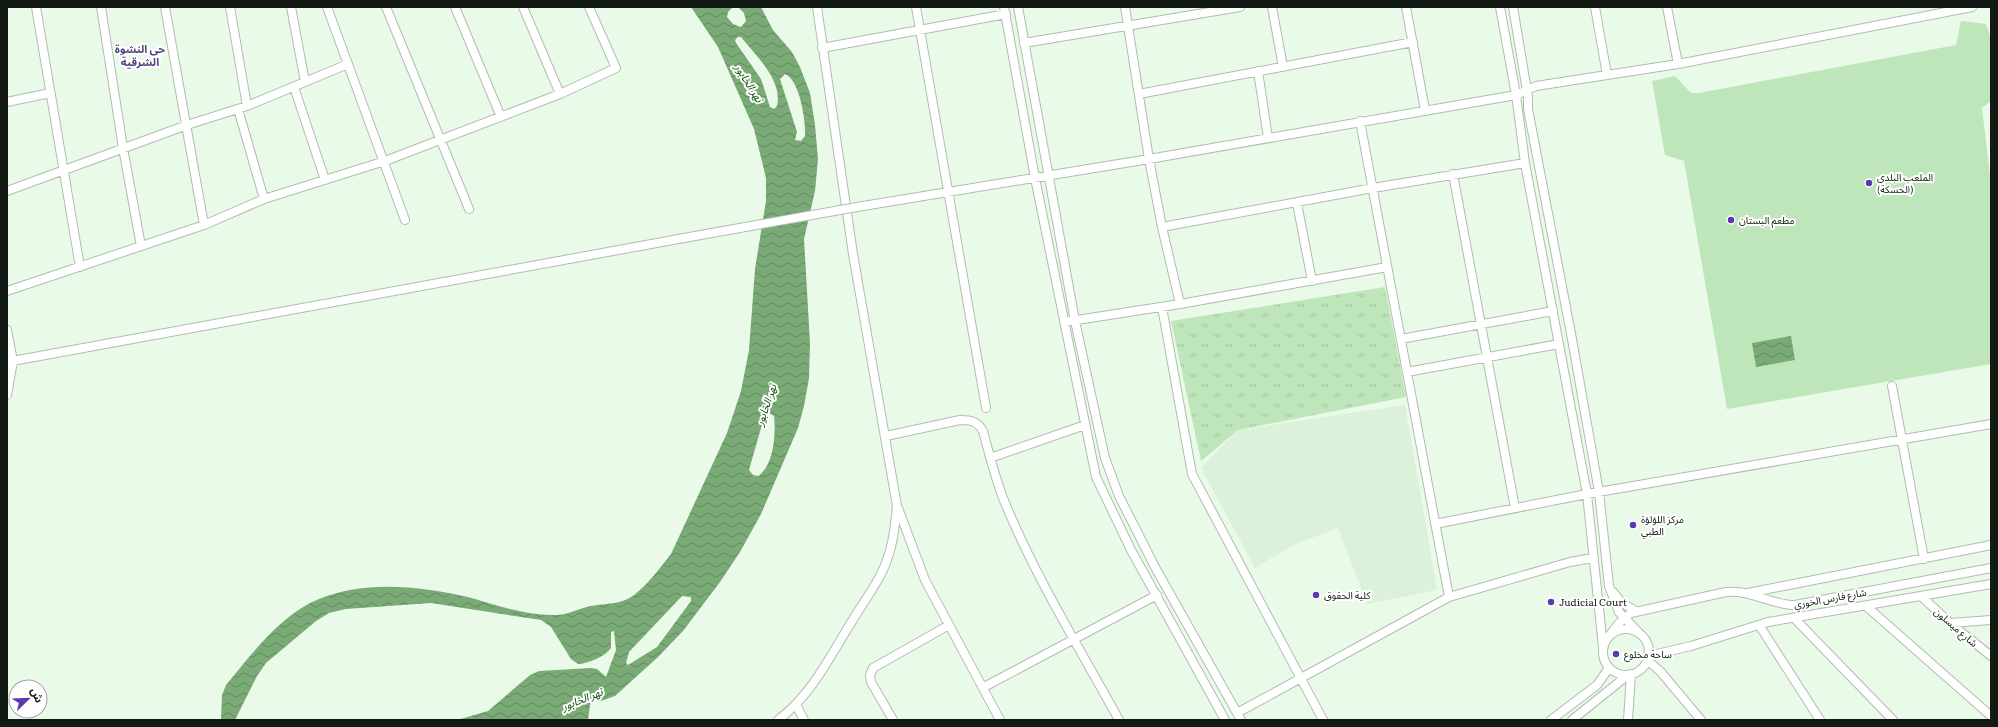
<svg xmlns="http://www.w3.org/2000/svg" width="1998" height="727" font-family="Literata,'Noto Sans Arabic',serif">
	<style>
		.built { fill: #dbf1d9 }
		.grass { fill: url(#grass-tufts) }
		.pitch { fill: #bfe6bb }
		.water { fill: url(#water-waves); fill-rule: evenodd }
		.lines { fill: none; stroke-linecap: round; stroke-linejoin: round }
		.minor-casing { stroke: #afbead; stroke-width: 10 }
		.minor { stroke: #fff; stroke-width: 8 }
		.minor-bridge-casing { stroke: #afbead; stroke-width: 10; stroke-linecap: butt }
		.minor-bridge { stroke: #fff; stroke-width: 8 }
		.poi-dot { fill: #5e37af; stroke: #fff; stroke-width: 1.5 }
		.labels { text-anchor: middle; stroke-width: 4; stroke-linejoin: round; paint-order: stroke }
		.poi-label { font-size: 10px; fill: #131913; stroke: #fff; text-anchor: start }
		.street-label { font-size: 10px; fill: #131913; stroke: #fff }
		.neighbourhood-label { font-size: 11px; font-weight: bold; fill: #524481; stroke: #fff }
		.water-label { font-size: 11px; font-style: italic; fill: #085109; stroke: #fff }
	</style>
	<defs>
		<pattern id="grass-tufts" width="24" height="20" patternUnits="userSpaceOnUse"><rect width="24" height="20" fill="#bfe6bb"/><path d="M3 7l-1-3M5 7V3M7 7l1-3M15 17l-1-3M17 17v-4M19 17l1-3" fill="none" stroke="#a3c5a0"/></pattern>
		<pattern id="water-waves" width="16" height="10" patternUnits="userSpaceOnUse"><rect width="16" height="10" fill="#7aaa76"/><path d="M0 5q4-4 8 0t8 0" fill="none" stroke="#638a60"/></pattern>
	</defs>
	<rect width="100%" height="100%" fill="#eafae8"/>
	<path class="built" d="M1405 405 1437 590 1367 604 1338 528 1295 544 1255 568 1201 468 1238 430Z"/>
	<path class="grass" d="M1385 287 1406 397 1238 430 1201 461 1171 321Z"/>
	<path class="pitch" d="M1961 21 1986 24 1991 39V101L1982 108 1991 184V364L1727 409 1684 161 1665 155 1652 81 1675 76 1691 93H1699L1956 45Z"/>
	<path class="water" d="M691 7H733L728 12 727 17 733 24 741 27 746 21 744 13 738 7H761L773 30 792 52 800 67 810 93 815 125 818 159 815 191 804 239 810 343 809 378 804 406 798 428 761 514 740 552 720 582 683 631 658 657 615 696 601 701 593 700 590 705 588 720H457L488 711 530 675 539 671 591 668 597 669 606 677 616 650 614 631 611 632V648C604 657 590 663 578 664L571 659 551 627 541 620 431 603 346 609 329 613 316 621 266 663 257 676 235 720H221L222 695 226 685C252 654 280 615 319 599 365 580 420 586 468 597 496 605 524 615 553 615 566 616 579 608 591 606 607 603 621 605 634 595 648 584 660 568 671 554L727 433 741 391 749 350 755 269 766 201V178L754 129 718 47ZM738 37H741C756 56 783 80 777 106L774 109 770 107 761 79 736 43 735 40ZM785 74C800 80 806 122 805 136L801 141 795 140 797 132 780 79ZM768 412 774 416C776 433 774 466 758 476L753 475 749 470 765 414ZM682 596 691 597V601L657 647 628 665 626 663 629 652Z
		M1791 336 1795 360 1756 367 1752 343Z"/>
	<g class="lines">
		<defs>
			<path id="minor" d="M36 7 80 267
				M101 7 123 148 141 246
				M165 7 204 225
				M230 7 247 106
				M291 7 305 82
				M327 7 405 220
				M386 7 469 209
				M455 7 501 117
				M523 7 560 94
				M916 7 986 408
				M1004 7 1035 178 1096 477 1131 550 1225 720
				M1018 7 1075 321 1105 458 1119 496 1156 569 1241 720
				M1125 7 1149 159 1162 227 1180 304
				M1272 7 1283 67
				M1406 7 1425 110
				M1500 7 1516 95 1525 163 1587 494 1603 647
				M1513 7 1528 97V109L1572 339 1599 492 1609 586 1619 612 1639 633
				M1595 7 1607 75
				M1667 7 1678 64
				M1024 43 1240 7
				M822 48 1006 14
				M1258 71 1268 138
				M294 87 325 180
				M1139 94 1413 42
				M7 102 50 93
				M238 109 264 199
				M1360 121 1449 597
				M1453 174 1515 508
				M7 191 187 125 247 106 348 64
				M1297 203 1312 281
				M857 207 1149 159 1516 95 1536 86 1678 64 1972 7
				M1162 227 1373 188 1525 163
				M7 291 204 225 264 199 385 161 560 94 616 68 589 7
				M1162 307 1192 474 1323 720
				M1064 322 1180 304 1387 267
				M7 330 13 361 7 395
				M1401 339 1553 311
				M7 362 695 236
				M1407 372 1559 344
				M1892 386 1924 559
				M886 436 960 420C971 420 977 421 983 431 989 454 995 477 1003 498 1034 575 1079 647 1119 720
				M990 458 1085 425
				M898 508 925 580 1000 720
				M1435 524 1587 494 1991 424
				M1613 592 1622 603 1636 611
				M1748 593 1991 545
				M1921 596 1950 623 1991 656
				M1866 606 1991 716
				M1794 618 1893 720
				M1950 623 1991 620
				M1759 625 1820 720
				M1603 652a23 23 0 1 1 46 0a23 23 0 1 1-46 0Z
				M1609 636 1620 622 1631 613 1726 592C1749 589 1771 605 1795 605L1991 568
				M1648 656 1691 646 1768 622 1991 584
				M1647 660 1660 671 1701 720
				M984 687 1157 595
				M796 705 804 720
				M1237 713 1449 597 1570 562 1593 558
				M778 720C813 694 831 654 854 618 866 598 881 579 888 557 894 541 895 523 897 506L853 254 817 7
				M893 720 871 682 870 675 873 668 949 625
				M1551 720 1597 685 1609 668
				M1572 720 1628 675
				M1628 720 1631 674"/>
		</defs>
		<use href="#minor" class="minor-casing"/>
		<use href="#minor" class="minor"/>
		<defs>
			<path id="minor-bridge" d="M695 236 857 207"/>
		</defs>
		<use href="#minor-bridge" class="minor-bridge-casing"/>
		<use href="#minor-bridge" class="minor-bridge"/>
	</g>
	<g class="poi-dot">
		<circle cx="1869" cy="183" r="4"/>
		<circle cx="1731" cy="220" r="4"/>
		<circle cx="1633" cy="525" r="4"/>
		<circle cx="1316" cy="595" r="4"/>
		<circle cx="1551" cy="602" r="4"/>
		<circle cx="1616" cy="654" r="4"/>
	</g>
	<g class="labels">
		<g class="poi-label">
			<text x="1877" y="181">الملعب البلدي<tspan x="1877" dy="12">(الحسكة)</tspan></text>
			<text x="1739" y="224">مطعم البستان</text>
			<text x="1641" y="523">مركز اللؤلؤة<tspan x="1641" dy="12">الطبي</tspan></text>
			<text x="1324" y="599">كلية الحقوق</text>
			<text x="1559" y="606">Judicial Court</text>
			<text x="1624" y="658">ساحة مخلوع</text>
		</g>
		<g class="street-label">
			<text transform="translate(1830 598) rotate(-10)" y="4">شارع فارس الخوري</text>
			<text transform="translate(1956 627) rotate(41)" y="4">شارع ميسلون</text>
		</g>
		<g class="neighbourhood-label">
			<text x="140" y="53">حي النشوة<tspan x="140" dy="13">الشرقية</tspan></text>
		</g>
		<g class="water-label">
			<text transform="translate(749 83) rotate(58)" y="4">نهر الخابور</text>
			<text transform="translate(766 405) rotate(-71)" y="4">نهر الخابور</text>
			<text transform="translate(582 699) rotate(-22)" y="4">نهر الخابور</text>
		</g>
	</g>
	<rect width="1998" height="727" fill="none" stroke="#131913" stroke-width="16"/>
	<g transform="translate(28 699) rotate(67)"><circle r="19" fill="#ffffff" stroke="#a1a3a1"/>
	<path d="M0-3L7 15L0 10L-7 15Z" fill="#5e37af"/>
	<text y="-6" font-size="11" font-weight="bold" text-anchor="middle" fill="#131913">ش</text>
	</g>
</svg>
